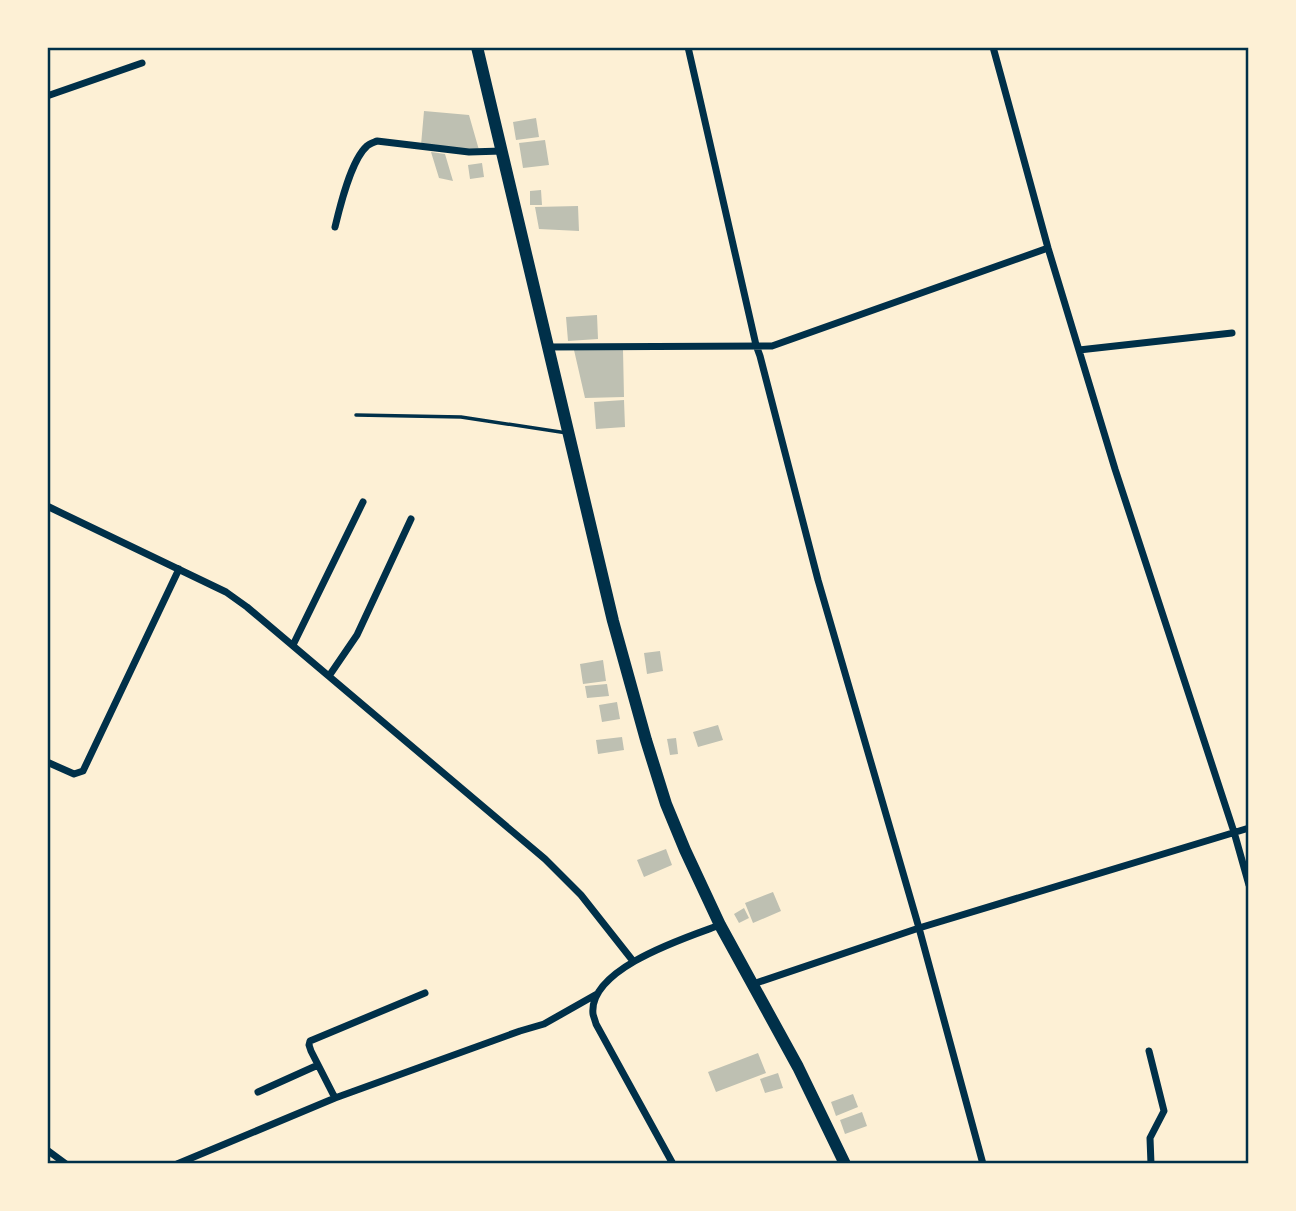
<svg xmlns="http://www.w3.org/2000/svg" width="1296" height="1211" font-family="Jost,sans-serif">
	<style>
		.building { fill: #bec0b2 }
		.lines { fill: none; stroke-linecap: round; stroke-linejoin: round }
		.service { stroke: #003049; stroke-width: 3.5 }
		.minor { stroke: #003049; stroke-width: 7 }
		.trunk { stroke: #003049; stroke-width: 12 }
		.neatline { fill: none; stroke: #003049; stroke-width: 2.5 }
	</style>
	<rect width="100%" height="100%" fill="#fdf0d5"/>
	<path class="building" d="M424 111 469 115 479 150 421 145Z
		M536 118 539 137 516 140 513 122Z
		M545 140 549 165 523 168 519 143Z
		M431 152 445 154 453 181 439 178Z
		M482 163 484 177 470 179 468 165Z
		M541 190 542 205H530V191Z
		M578 206 579 231 539 229 535 207Z
		M597 315 598 339 568 341 566 317Z
		M574 350H623L624 397 585 398Z
		M624 400 625 427 596 429 594 402Z
		M660 651 663 671 647 674 644 653Z
		M603 660 606 681 583 684 580 664Z
		M607 684 609 696 587 698 585 686Z
		M617 702 620 719 602 722 599 705Z
		M718 725 723 740 698 747 693 732Z
		M622 737 624 750 598 754 596 740Z
		M676 738 678 754 670 755 667 739Z
		M666 849 672 865 644 877 637 860Z
		M773 892 781 911 753 923 745 903Z
		M744 908 749 918 739 923 734 914Z
		M758 1053 766 1073 716 1092 708 1072Z
		M778 1073 783 1088 765 1093 760 1079Z
		M853 1094 858 1107 836 1116 831 1102Z
		M862 1112 867 1126 845 1134 840 1120Z"/>
	<g class="lines">
		<path class="service" d="M356 415 461 417 567 433"/>
		<path class="minor" d="M688 47 756 345 760 356 818 580 919 928 983 1164
			M993 47 1048 248 1115 469 1234 832 1249 885
			M47 96 142 63
			M335 227C340 206 351 160 367 146 369 144 375 142 377 141L469 152 502 151
			M548 347 772 346 1048 248
			M1079 350 1232 333
			M47 506 226 592 247 607 545 859 581 895 633 961
			M293 645 363 502
			M329 676 357 635 411 519
			M47 762 74 774 83 771 179 569
			M753 984 919 928 1249 828
			M1149 1051 1164 1111 1150 1138 1151 1164
			M258 1092 318 1065
			M335 1098 311 1051 309 1045 310 1041 425 993
			M47 1150 66 1164
			M177 1164 335 1098 520 1031 544 1024 597 994
			M673 1164 596 1024C596 1023 593 1015 593 1014 588 968 688 937 720 925"/>
		<path class="trunk" d="M477 47 613 621 646 740 666 804 685 850 720 925 798 1067 845 1164"/>
	</g>
	<rect width="1296" height="1211" fill="none" stroke="#fdf0d5" stroke-width="98"/>
	<rect x="49" y="49" width="1198" height="1113" class="neatline"/>
</svg>
